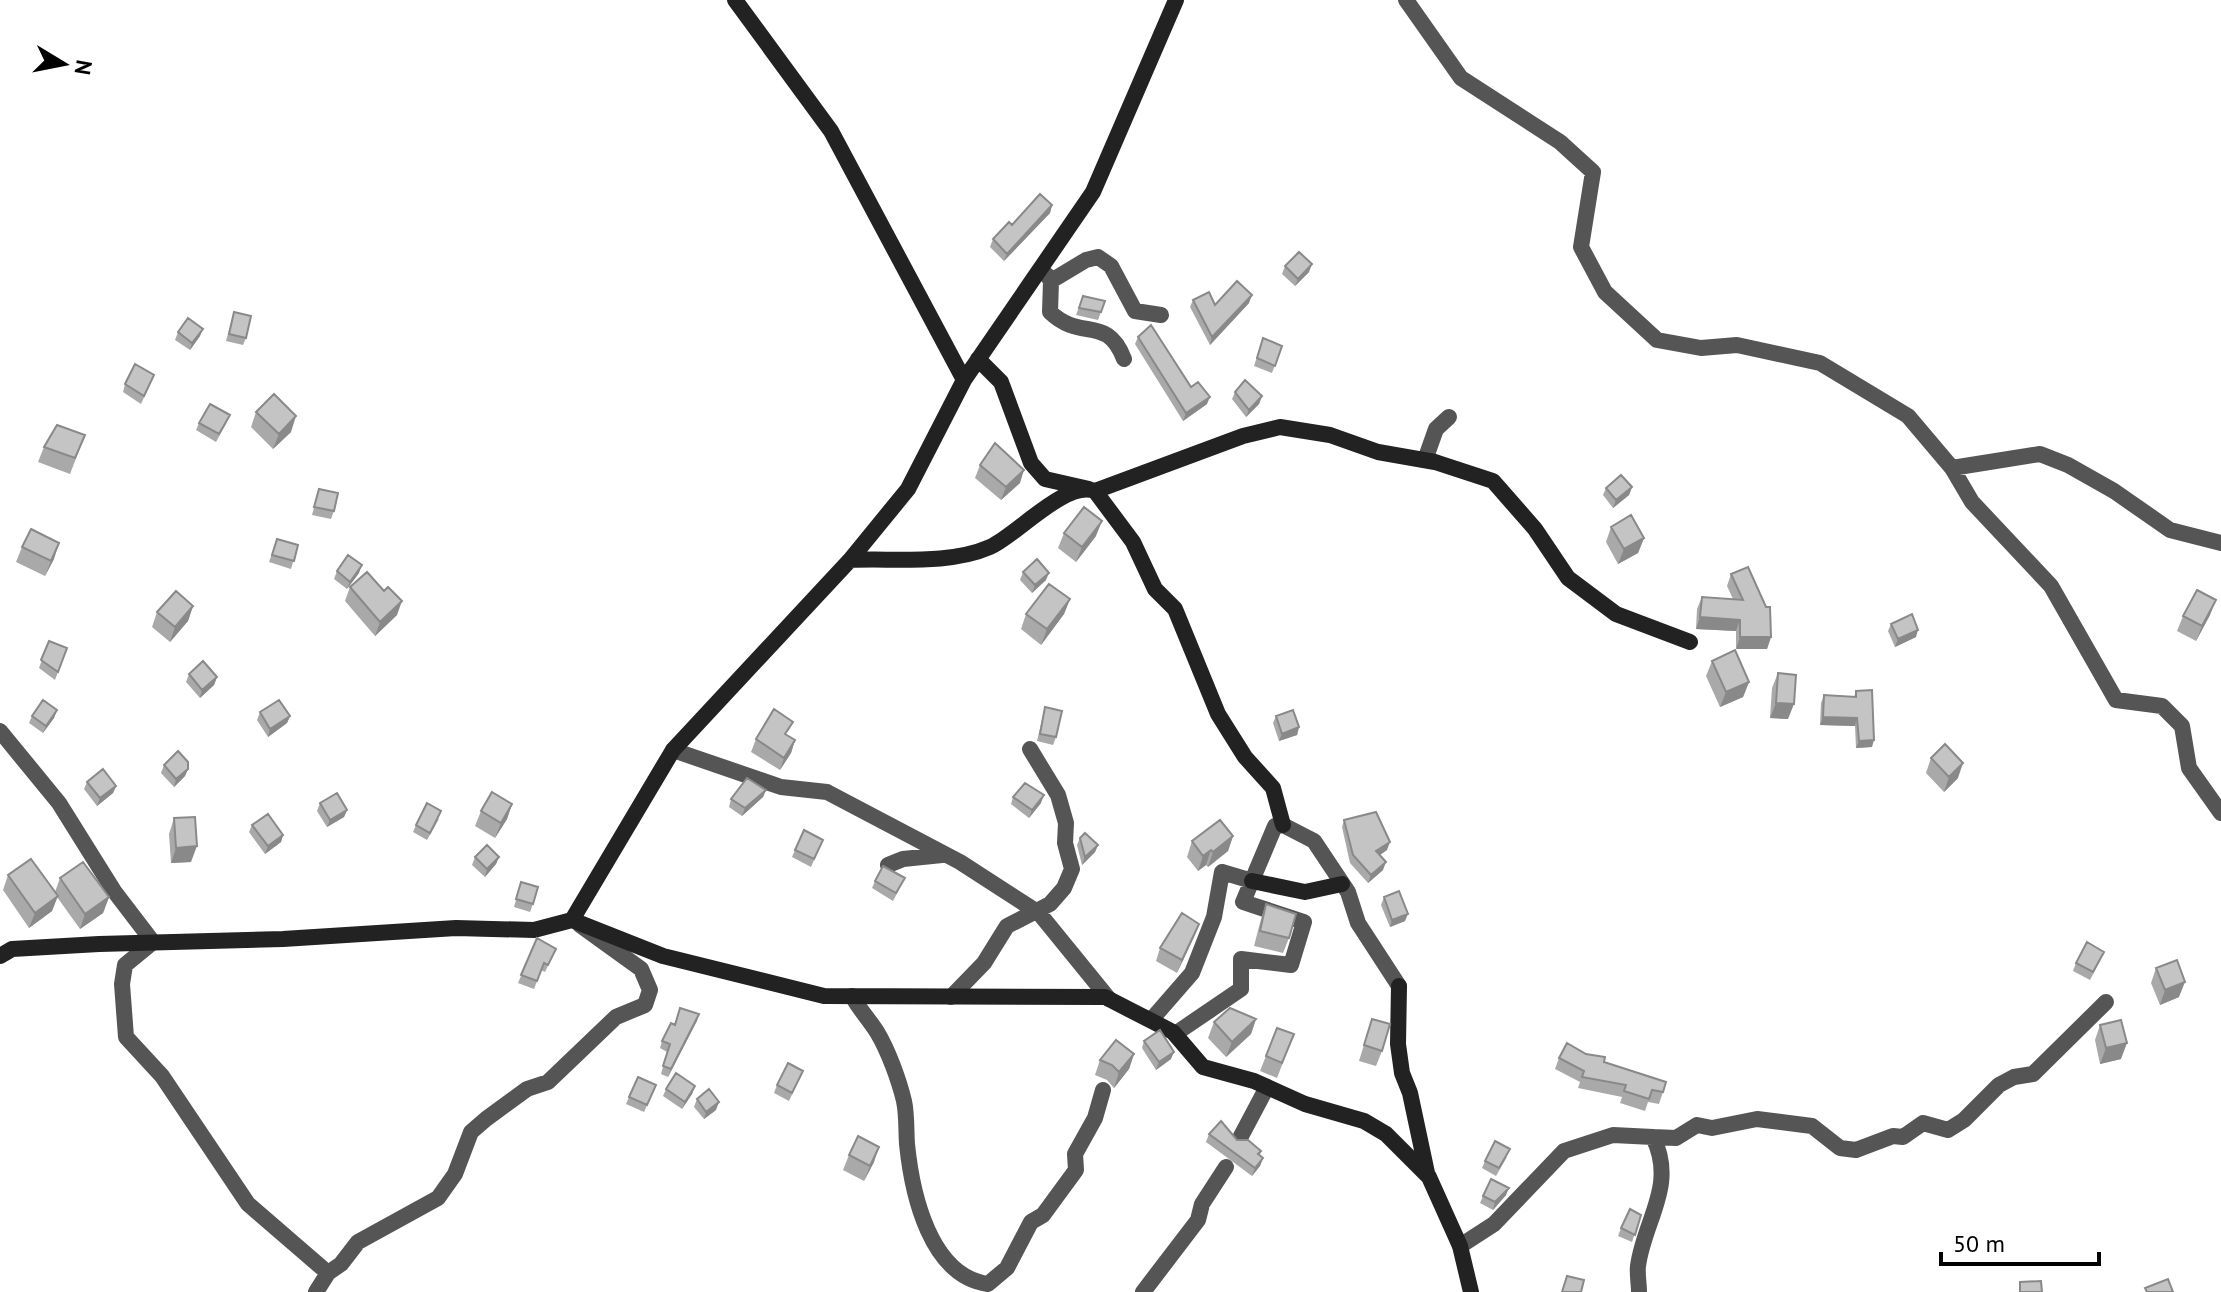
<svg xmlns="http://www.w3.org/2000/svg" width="2221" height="1292" font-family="'PT Sans',sans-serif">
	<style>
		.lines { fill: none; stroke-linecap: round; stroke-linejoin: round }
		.street { stroke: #555; stroke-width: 16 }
		.secondary { stroke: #222; stroke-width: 16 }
		.wall { fill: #a9a9a9 }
		.shaded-wall { fill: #898989 }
		.building { fill: #c4c4c4; stroke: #898989; stroke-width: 2 }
	</style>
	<rect width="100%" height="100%" fill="#fff"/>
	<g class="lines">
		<path class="street" d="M1406 0 1461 78 1560 142 1593 172 1581 247 1605 292 1657 340 1701 348 1737 345 1820 363 1908 416 1952 468 2040 454 2068 465 2114 491 2170 530 2221 543
			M1047 275 1051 281 1050 312C1081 342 1107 314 1124 359
			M1051 281 1086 260 1098 257 1111 266 1135 311 1161 315
			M1425 460 1436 429 1449 417
			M1952 468 1972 502 2051 586 2116 700 2162 706 2182 726 2189 768 2221 813
			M0 731 59 803 114 891 153 942 125 965 122 984 126 1037 162 1076 248 1204 328 1273
			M673 750 781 787 827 792 960 862 1039 913 1109 999
			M888 865 903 859 942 855
			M852 996C859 1009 869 1019 877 1032 888 1050 899 1080 904 1101 907 1115 906 1130 907 1144 912 1194 930 1276 988 1284L1007 1268 1031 1222 1043 1215 1076 1170 1075 1154 1095 1118 1103 1090
			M951 997 984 963 1007 926 1050 904 1064 888 1072 869 1065 843 1066 823 1058 795 1030 749
			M1152 1019 1192 973 1214 917 1222 872 1252 881
			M1175 1034 1241 989V959L1291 965 1304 922 1243 902 1275 826 1283 825 1314 841 1348 892 1358 923 1399 986
			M1653 1137 1676 1138 1697 1125 1712 1128 1757 1119 1812 1126 1840 1148 1856 1150 1893 1136 1903 1137 1923 1123 1948 1130 1964 1120 1999 1085 2014 1077 2033 1074 2106 1002
			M1240 1138 1267 1087
			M1460 1246 1494 1224 1564 1151 1613 1135 1653 1137C1677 1186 1644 1220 1638 1266 1637 1274 1639 1284 1639 1292
			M316 1292 328 1273 341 1264 358 1242 438 1198 455 1174 471 1132 486 1119 527 1089 548 1082 616 1017 645 1005 650 990 641 969 580 925
			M1143 1292 1198 1220 1202 1204 1226 1167"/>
		<path class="secondary" d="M735 0 831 131 964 380
			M978 359 1001 382 1031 463 1045 479 1089 489
			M1095 491 1133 542 1155 589 1175 609 1218 714 1245 757 1273 788 1283 825
			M850 560C894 558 949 565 990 547 1016 536 1065 480 1095 491L1243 436 1280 427 1330 435 1378 452 1435 462 1493 481 1535 529 1568 578 1616 614 1690 642
			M1252 881 1305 892 1342 884
			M572 920 663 956 824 996 1105 997 1173 1032 1203 1067 1254 1081 1305 1104 1364 1121 1386 1134 1429 1177 1460 1246 1471 1292
			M0 956 12 949 99 944 283 939 456 928 534 930 572 920 673 750 850 560 908 489 964 380 1093 192 1176 0
			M1399 986 1398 1044 1402 1073 1410 1093 1427 1173"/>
	</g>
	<path class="wall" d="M1052 205 1050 213 1004 261 990 247 993 239 1012 225Z
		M1285 266 1309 272 1295 286 1282 274Z
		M1083 296 1105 301 1098 320 1076 315Z
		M1193 300 1215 305 1249 303 1210 345 1190 307Z
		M234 312 246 338 243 345 226 341Z
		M178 332 200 336 190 350 175 340Z
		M1138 337 1191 387 1207 404 1183 421 1135 344Z
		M1263 338 1282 346 1272 373 1254 366Z
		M151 382 141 404 123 392 125 384Z
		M1235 392 1262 396 1259 404 1246 417 1232 399Z
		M256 412 291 432 273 449 251 427Z
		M227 422 216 442 196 430 199 423Z
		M85 435 70 474 38 462 44 447Z
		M980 465 1020 483 1001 500 975 478Z
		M1632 487 1629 495 1613 508 1603 495 1606 488Z
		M319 489 334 511 331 519 312 515Z
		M1611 527 1644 538 1638 553 1618 564 1606 542Z
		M1064 533 1096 536 1076 562 1058 548Z
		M277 539 298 545 291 569 269 562Z
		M22 547 54 559 45 576 16 562Z
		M337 571 359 573 347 589 334 579Z
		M1023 572 1046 580 1032 593 1020 580Z
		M1731 574 1771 637 1767 649H1736V631L1696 629 1697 609 1702 597 1733 599 1727 586Z
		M350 587 397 615 375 636 345 601Z
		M1070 599 1064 614 1041 645 1021 629 1026 614Z
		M193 606 188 621 170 642 152 627 157 612Z
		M2210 615 2196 641 2177 631 2183 616Z
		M1891 624 1916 637 1895 647 1888 631Z
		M49 641 67 648 55 680 39 668Z
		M1712 661 1749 682 1743 697 1720 707 1706 676Z
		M1778 673 1788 719 1770 718 1772 688Z
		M189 674 217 677 214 685 200 698 186 682Z
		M1856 691 1872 747 1856 748 1855 726 1820 725 1821 703 1824 695 1854 697Z
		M1045 707 1056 737 1053 745 1037 741Z
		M57 710 54 718 43 733 29 723 32 716Z
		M260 712 290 716 287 723 268 737 257 720Z
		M1276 716 1299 727 1297 735 1279 741 1273 723Z
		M788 736 795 740 791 753 780 770 751 752 756 739Z
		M1931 758 1958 778 1944 792 1926 773Z
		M164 765 188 769 185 776 174 787 161 773Z
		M87 782 116 786 113 793 97 806 84 789Z
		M766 790 763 797 742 816 729 807 731 799Z
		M1013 797 1041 803 1029 818 1011 804Z
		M320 803 347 810 344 817 327 827 317 811Z
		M512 804 507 819 495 838 475 826 481 811Z
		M174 818 191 862 171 863 169 834Z
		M439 819 427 840 413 832 416 825Z
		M1344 820 1387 850 1380 855 1383 870 1368 883 1350 863 1342 827Z
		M252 825 283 835 281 842 265 854 249 832Z
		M1233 836 1228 851 1208 867 1206 865 1198 871 1187 857 1192 841Z
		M1080 838 1098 845 1095 852 1082 865 1077 845Z
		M823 840 811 867 792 857 795 850Z
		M475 857H499L496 864 485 877 472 865Z
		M8 875 55 892 60 878 109 897 103 913 80 929 57 897 52 911 29 928 3 890Z
		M905 878 893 901 872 888 875 881Z
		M521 882 533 904 530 912 514 907Z
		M1384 897 1405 921 1390 927 1381 905Z
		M1266 904 1289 938 1283 953 1254 946 1261 919Z
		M1199 924 1177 973 1156 961 1160 948Z
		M537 938 556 949 545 972 541 970 534 989 518 983Z
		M2101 959 2090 980 2073 971 2076 963Z
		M2156 968 2179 997 2160 1005 2151 983Z
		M699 1014 668 1077 661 1074 667 1052 660 1048 662 1041 675 1025Z
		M1256 1019 1251 1034 1226 1057 1208 1038 1214 1022Z
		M1372 1019 1382 1051 1376 1066 1359 1061Z
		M2100 1025 2121 1059 2100 1064 2095 1040Z
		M1277 1028 1294 1034 1277 1078 1260 1071Z
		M1144 1041 1171 1059 1156 1070 1142 1048Z
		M1134 1054 1129 1069 1114 1088 1107 1080 1095 1075 1100 1060Z
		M1586 1054 1663 1092 1659 1104 1648 1102 1645 1111 1620 1103 1622 1097 1578 1088 1580 1082 1555 1069 1559 1058Z
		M803 1071 789 1101 774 1093 777 1085Z
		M656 1085 644 1112 626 1104 629 1097Z
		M695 1086 692 1094 682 1109 663 1096 666 1089Z
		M697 1099 716 1110 704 1119 694 1107Z
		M1209 1134 1237 1140 1261 1151 1260 1155 1263 1158 1260 1166 1252 1176 1206 1142Z
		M849 1155 874 1162 864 1181 843 1170Z
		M1507 1157 1496 1176 1482 1168 1485 1161Z
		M1506 1195 1493 1210 1480 1203 1483 1196Z
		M1641 1215 1632 1242 1618 1236 1621 1228Z"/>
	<path class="shaded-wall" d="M1052 205 1050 213 1004 261 1007 254Z
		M1312 264 1309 272 1295 286 1298 279Z
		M1252 295 1249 303 1210 345 1212 337Z
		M203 329 200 336 190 350 192 343Z
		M1262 396 1259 404 1246 417 1249 410Z
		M1210 397 1207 404 1183 421 1186 413Z
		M296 416 291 432 273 449 279 434Z
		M1024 470 1020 483 1001 500 1006 487Z
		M1632 487 1629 495 1613 508 1616 500Z
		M1102 521 1096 536 1076 562 1082 547Z
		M1644 538 1638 553 1618 564 1624 549Z
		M59 543 54 559 45 576 51 561Z
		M362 565 359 573 347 589 350 582Z
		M1049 573 1046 580 1032 593 1035 585Z
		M1070 599 1064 614 1041 645 1047 629Z
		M2216 600 2210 615 2196 641 2202 626Z
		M402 601 397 615 375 636 380 622Z
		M193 606 188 621 170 642 175 627Z
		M1700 617 1740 620 1736 631 1696 629Z
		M1918 630 1916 637 1895 647 1898 639Z
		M1740 637H1771L1767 649H1736Z
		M217 677 214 685 200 698 202 690Z
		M1749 682 1743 697 1720 707 1726 692Z
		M1776 703 1794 704 1788 719 1770 718Z
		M57 710 54 718 43 733 46 726Z
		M290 716 287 723 268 737 270 729Z
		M1823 717 1857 718 1855 726 1820 725Z
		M1299 727 1297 735 1279 741 1282 734Z
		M795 740 791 753 780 770 784 758Z
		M1874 740 1872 747 1856 748 1859 741Z
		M1963 763 1958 778 1944 792 1949 777Z
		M188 769 185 776 174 787 176 779Z
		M116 786 113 793 97 806 100 798Z
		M766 790 763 797 742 816 745 808Z
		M1044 795 1041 803 1029 818 1032 810Z
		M512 804 507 819 495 838 501 823Z
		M347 810 344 817 327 827 330 820Z
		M283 835 281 842 265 854 268 846Z
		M1233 836 1228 851 1208 867 1213 852Z
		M1390 842 1387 850 1374 859 1376 851Z
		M1098 845 1095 852 1082 865 1085 857Z
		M197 846 191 862 171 863 176 848Z
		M1211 850 1206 865 1198 871 1203 856Z
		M499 857 496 864 485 877 487 869Z
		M1386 862 1383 870 1368 883 1371 875Z
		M58 896 52 911 29 928 35 913Z
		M109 897 103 913 80 929 85 914Z
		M1408 914 1405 921 1390 927 1392 920Z
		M1199 924 1194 937 1177 973 1182 960Z
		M2185 982 2179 997 2160 1005 2165 990Z
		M699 1014 697 1021 668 1077 671 1069Z
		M1256 1019 1251 1034 1226 1057 1232 1042Z
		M2127 1043 2121 1059 2100 1064 2106 1048Z
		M1174 1052 1171 1059 1156 1070 1159 1062Z
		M1134 1054 1129 1069 1114 1088 1119 1072Z
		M695 1086 692 1094 682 1109 685 1102Z
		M719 1102 716 1110 704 1119 706 1112Z
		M879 1147 874 1162 864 1181 870 1166Z
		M1263 1158 1260 1166 1252 1176 1255 1168Z
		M1509 1188 1506 1195 1493 1210 1495 1202Z"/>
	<path class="building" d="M1040 194 1052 205 1007 254 993 239 1009 222 1012 225Z
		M1299 252 1312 264 1298 279 1285 266Z
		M1237 281 1252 295 1212 337 1193 300 1209 292 1215 305Z
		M1083 296 1105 301 1101 312 1079 308Z
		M234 312 251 316 246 338 229 334Z
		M188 318 203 329 192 343 178 332Z
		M1151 325 1191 387 1198 382 1210 397 1186 413 1138 337Z
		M1263 338 1282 346 1275 366 1257 358Z
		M135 364 154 375 144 396 125 384Z
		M1245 380 1262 396 1249 410 1235 392Z
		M274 394 296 416 279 434 256 412Z
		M210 404 230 415 219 434 199 423Z
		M57 425 85 435 75 458 44 447Z
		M995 443 1024 470 1006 487 980 465Z
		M1621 475 1632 487 1616 500 1606 488Z
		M319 489 338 493 334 511 314 507Z
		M1084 507 1102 521 1082 547 1064 533Z
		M1631 515 1644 538 1624 549 1611 527Z
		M31 529 59 543 51 561 22 547Z
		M277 539 298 545 294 561 272 555Z
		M348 555 362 565 350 582 337 571Z
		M1037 559 1049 573 1035 585 1023 572Z
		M1748 567 1766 607H1770L1771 637H1740V620L1700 617 1702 597 1743 600 1731 574Z
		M367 572 384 591 388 587 402 601 380 622 350 587Z
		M1049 584 1070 599 1047 629 1026 614Z
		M2197 590 2216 600 2202 626 2183 616Z
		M176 591 193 606 175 627 157 612Z
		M1912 614 1918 630 1898 639 1891 624Z
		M49 641 67 648 58 672 41 660Z
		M1735 650 1749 682 1726 692 1712 661Z
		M203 661 217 677 202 690 189 674Z
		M1778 673 1796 675 1794 704 1776 703Z
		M1872 690 1874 740 1859 741 1857 718 1823 717 1824 695 1856 697V691Z
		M43 700 57 710 46 726 32 716Z
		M279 700 290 716 270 729 260 712Z
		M1045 707 1062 711 1056 737 1040 734Z
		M774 709 793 722 785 734 795 740 784 758 756 739Z
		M1293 710 1299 727 1282 734 1276 716Z
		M1945 744 1963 763 1949 777 1931 758Z
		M178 751 188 762V769L176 779 164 765Z
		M103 769 116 786 100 798 87 782Z
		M747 778 766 790 745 808 731 799Z
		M1025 783 1044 795 1032 810 1013 797Z
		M492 792 512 804 501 823 481 811Z
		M337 793 347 810 330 820 320 803Z
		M427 803 441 811 430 833 416 825Z
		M1376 812 1390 842 1376 851 1386 862 1371 875 1353 855 1344 820Z
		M268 814 283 835 268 846 252 825Z
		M195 817 197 846 176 848 174 818Z
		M1220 820 1233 836 1213 852 1211 850 1203 856 1192 841Z
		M804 830 823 840 814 859 795 850Z
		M1085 833 1098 845 1085 857 1080 838Z
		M487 845 499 857 487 869 475 857Z
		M31 859 58 896 35 913 8 875Z
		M83 862 109 897 85 914 60 878Z
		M883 866 905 878 896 893 875 881Z
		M521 882 538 887 533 904 516 899Z
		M1399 891 1408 914 1392 920 1384 897Z
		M1266 904 1296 914 1289 938 1260 931Z
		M1182 913 1199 924 1182 960 1160 948Z
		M537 938 556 949 548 965 544 963 537 981 521 975Z
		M2087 942 2104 952 2093 972 2076 963Z
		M2177 960 2185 982 2165 990 2156 968Z
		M680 1008 699 1014 671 1069 663 1066 670 1044 662 1041 671 1023 675 1025Z
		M1230 1008 1256 1019 1232 1042 1214 1022Z
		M1372 1019 1390 1024 1382 1051 1364 1045Z
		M2121 1020 2127 1043 2106 1048 2100 1025Z
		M1277 1028 1294 1034 1282 1063 1266 1056Z
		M1160 1030 1174 1052 1159 1062 1144 1041Z
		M1116 1040 1134 1054 1119 1072 1112 1065 1100 1060Z
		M1567 1043 1586 1054 1605 1057 1604 1062 1666 1082 1663 1092 1652 1090 1649 1099 1624 1091 1626 1085 1582 1077 1584 1071 1559 1058Z
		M788 1063 803 1071 792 1093 777 1085Z
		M676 1073 695 1086 685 1102 666 1089Z
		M638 1077 656 1085 647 1105 629 1097Z
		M709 1089 719 1102 706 1112 697 1099Z
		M1221 1121 1237 1140H1248L1261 1151 1258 1154 1263 1158 1255 1168 1209 1134Z
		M858 1136 879 1147 870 1166 849 1155Z
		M1495 1141 1510 1149 1499 1168 1485 1161Z
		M1491 1179 1509 1188 1495 1202 1483 1196Z
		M1630 1209 1641 1215 1635 1235 1621 1228Z
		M1567 1276 1584 1280 1581 1292H1562Z
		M2168 1279 2173 1292H2147L2145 1288Z
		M2041 1281 2042 1292H2020V1282Z"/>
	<g transform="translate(64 64) rotate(100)" stroke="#ffffff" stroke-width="6" paint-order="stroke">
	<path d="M0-6L14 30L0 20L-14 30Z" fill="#000000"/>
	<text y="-12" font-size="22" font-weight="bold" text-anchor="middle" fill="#000000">N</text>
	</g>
	<path d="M1941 1252v12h158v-12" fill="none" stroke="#000000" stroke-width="4"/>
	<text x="1953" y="1252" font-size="24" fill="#000000" stroke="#ffffff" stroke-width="6" paint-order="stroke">50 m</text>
</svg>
